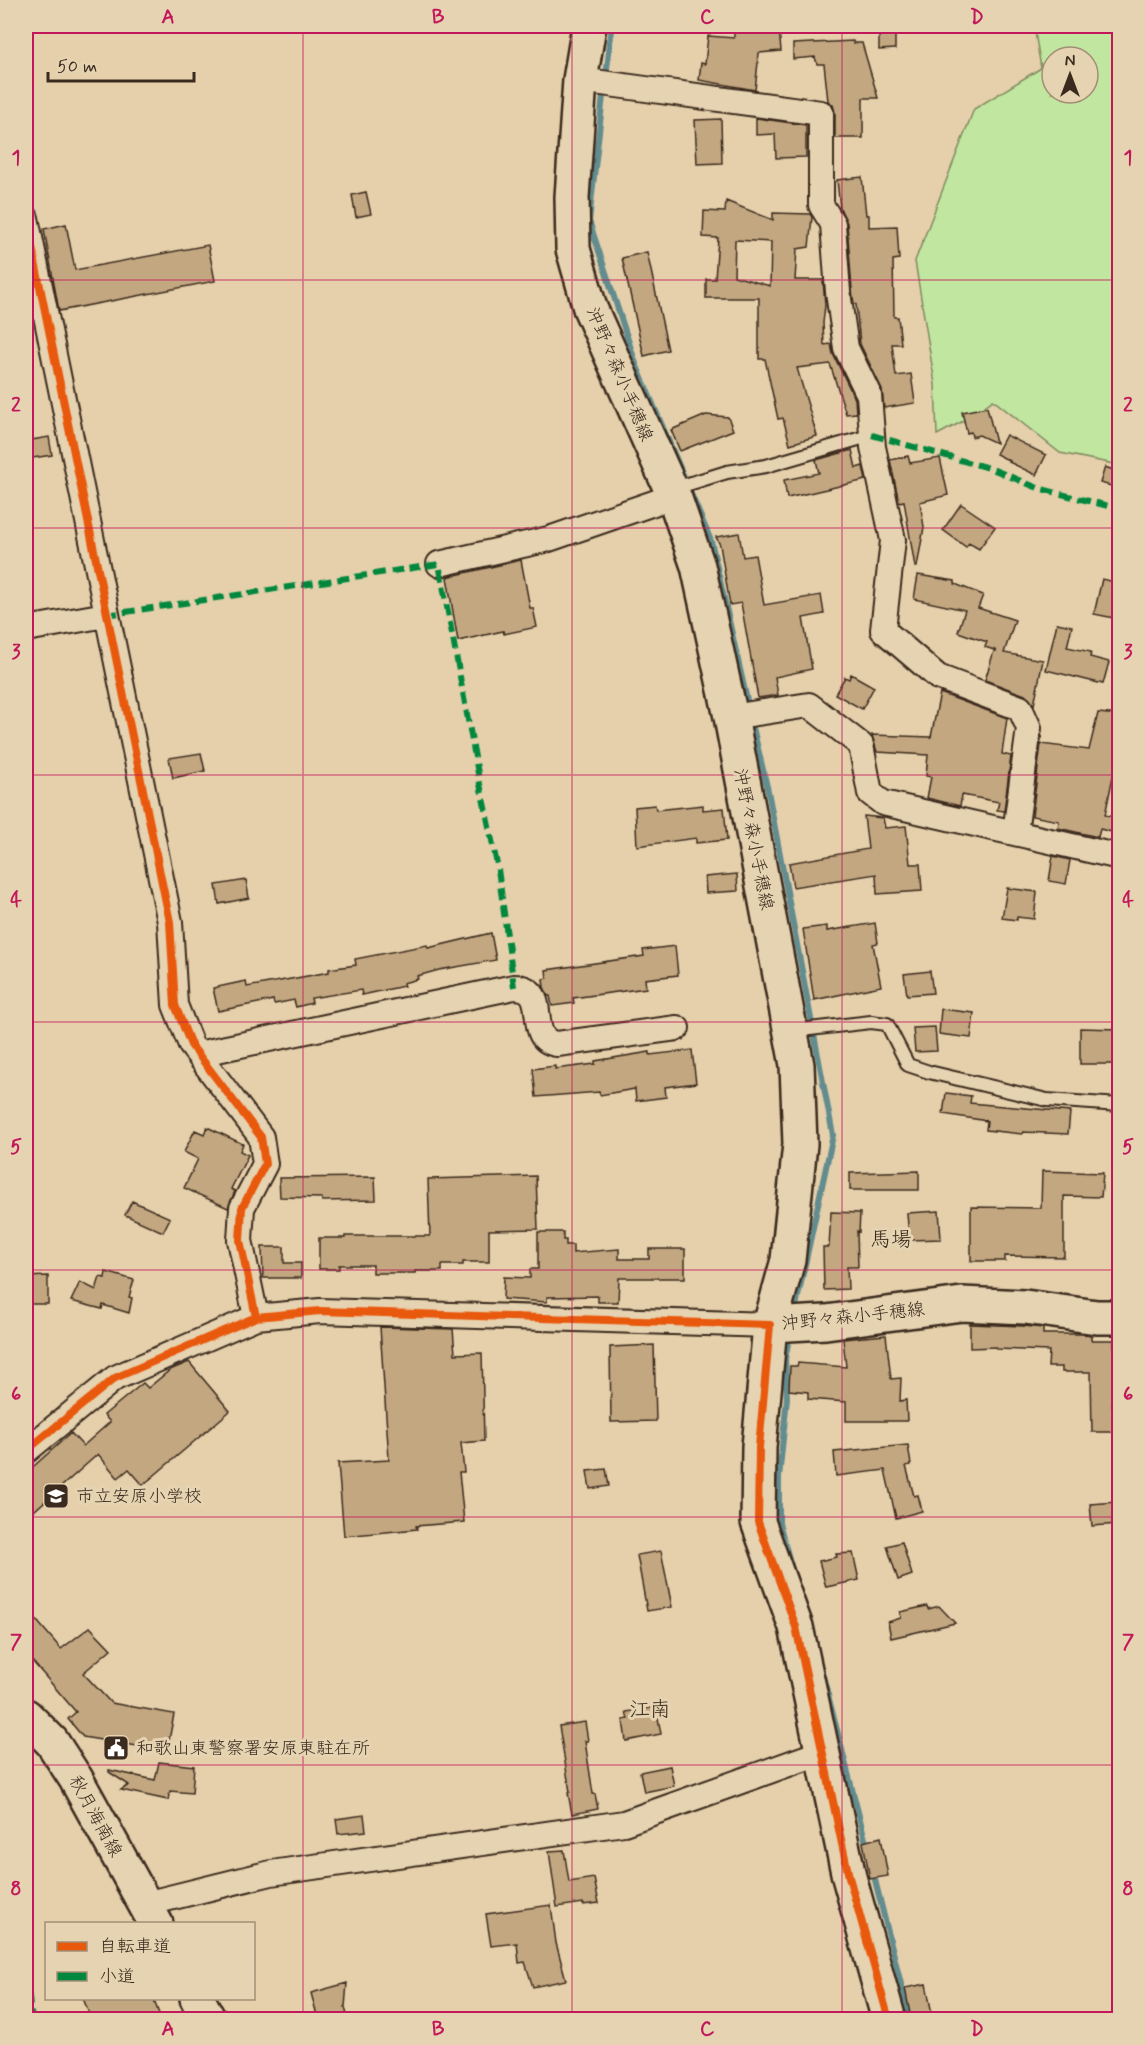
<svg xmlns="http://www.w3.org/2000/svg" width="1145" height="2045" font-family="Mynerve,'Klee One',sans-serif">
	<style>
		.green { fill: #c1e6a0; stroke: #7e885f; stroke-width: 1.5; fill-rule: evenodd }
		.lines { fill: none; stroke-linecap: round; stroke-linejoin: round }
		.stream { stroke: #638c8f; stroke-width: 6 }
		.building { fill: #c3a780; stroke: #3b2a1e; stroke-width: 1.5; fill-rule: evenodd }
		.lane-casing { stroke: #3b2a1e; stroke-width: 16 }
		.street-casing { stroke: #3b2a1e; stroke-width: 28 }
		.secondary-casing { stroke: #3b2a1e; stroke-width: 38 }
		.lane { stroke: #e6d3b1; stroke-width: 12 }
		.street { stroke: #e6d3b1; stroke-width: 24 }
		.secondary { stroke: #e6d3b1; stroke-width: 33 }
		.quiet { stroke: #00873e; stroke-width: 6; stroke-dasharray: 12 6; stroke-linecap: butt }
		.cycleway-casing { stroke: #e6d3b1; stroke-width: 11 }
		.cycleway { stroke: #e8590c; stroke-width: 8 }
		.grid { fill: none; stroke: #c2185b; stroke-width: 1.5; stroke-opacity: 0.55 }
		.labels { text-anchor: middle; stroke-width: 6; stroke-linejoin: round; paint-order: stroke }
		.street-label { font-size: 18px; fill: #3b2a1e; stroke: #e6d3b1 }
		.poi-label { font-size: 18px; fill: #3b2a1e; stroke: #e6d3b1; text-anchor: start }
		.quarter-label { font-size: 21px; fill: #3b2a1e; stroke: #e6d3b1 }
		.neatline { fill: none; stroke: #c2185b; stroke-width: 2 }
		.grid-label { font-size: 20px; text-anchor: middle; font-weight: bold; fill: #c2185b }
	</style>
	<rect width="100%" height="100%" fill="#e5d0ab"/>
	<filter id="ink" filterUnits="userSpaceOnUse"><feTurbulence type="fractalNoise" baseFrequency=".0167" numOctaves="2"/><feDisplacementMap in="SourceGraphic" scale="12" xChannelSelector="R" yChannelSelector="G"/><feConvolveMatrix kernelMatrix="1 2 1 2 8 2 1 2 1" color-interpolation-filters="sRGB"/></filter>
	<g filter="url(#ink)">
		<path class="green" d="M1034 26H1119V465L1060 453 993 400 969 418 937 435 935 384 915 261 974 109 1041 68ZM1052 57H1088V93H1052Z"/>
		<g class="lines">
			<path class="stream" d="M606 77 612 26
				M604 87 589 221 636 364 711 541 749 709
				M751 719 768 791 833 1135 794 1315
				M790 1334 785 1359 787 1398 779 1478V1523L792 1569
				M821 1668 867 1847
				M873 1872 910 2020"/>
		</g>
		<path class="building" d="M734 26H777L778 29H779L781 51 759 53 755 90 699 80 701 63 705 64 708 36 734 38Z
			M879 26H895V49L879 50Z
			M853 41V43H862L878 98H863V138H835V112L833 105 828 101 824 64H817L815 57 793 59V44Z
			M756 118 806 125V157L776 158 775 134 756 135Z
			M721 119 722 163 697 164 695 120Z
			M862 177 866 215H869V227L897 226 899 259 893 260 894 317H898L901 344H892L896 376 911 374 915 403 884 408 882 389 860 344 856 304H854L852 290 847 223 840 208 837 180Z
			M366 192 371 214 356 217 352 195Z
			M726 201 773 220V213L810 214 812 217 809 247 797 249 795 280H823L825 305 823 323 824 345 831 344 833 354 855 399 856 413 846 414 830 364 797 368 817 436 790 444 783 418 778 419 765 359H759V298H706V279H715L718 238 703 237 704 211 725 212ZM735 240 771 242 770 286 734 276Z
			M66 224 75 270 208 245 215 281 59 311 44 229Z
			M647 252 668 350 644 356 622 258Z
			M987 407 996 443 979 435 972 437 971 432 967 433 962 412Z
			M706 415 728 417 733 430 680 451 671 430Z
			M1006 435 1046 455 1036 475 1009 462 1010 461 996 454Z
			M49 437 52 455 26 459V441Z
			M852 450 856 468 863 466 866 480 787 498 784 480 819 473 816 460Z
			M908 456 910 463 940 458 948 495 920 502 924 527 917 567H915L904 501 899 502 890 460Z
			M1105 467 1119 472V488L1100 483Z
			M961 504 995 527 979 549 969 543 966 547 943 530Z
			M739 533 743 557 755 555 764 605 821 595 824 614 803 618 812 669 775 677 778 695 758 698 741 603 730 605 720 545 716 537Z
			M521 560 530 608H533L537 627 504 634 503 631 458 641 447 577Z
			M918 575 955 581V584L983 595 978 608 1015 620 1004 653 1043 660 1034 705 1025 695 985 680 994 651H997L985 647 987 642 958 632 965 610 914 599Z
			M1102 579 1119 583V619L1094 614Z
			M1057 623 1072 626 1067 647 1091 652 1090 657 1109 662 1103 684 1046 670Z
			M851 674 874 687 862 709 835 694 845 677 849 679Z
			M940 693 1007 718 1002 754 1011 756 1004 811 997 810 999 802 962 795 960 806 927 798 931 777 926 776 928 755 877 752 872 735 931 737Z
			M1098 713 1119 715V777L1113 776 1105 815 1119 818V834L1100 829 1098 837 1058 828 1059 821 1032 816 1041 744 1089 750Z
			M201 753 205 771 173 778 169 758Z
			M655 805 656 810 703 805V810L724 808 727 840 696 843V838L637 846 635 807Z
			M864 816 883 818 885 828 906 826 910 864H920L922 891 877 894 876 874 793 887 789 863 868 849Z
			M1053 856 1070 860 1066 884 1049 881Z
			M737 874 738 891 706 893 705 877Z
			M246 880 249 898 219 904 216 885Z
			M1007 888 1037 892 1034 919 1017 917V920L1002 918Z
			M875 923 878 943 873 944 881 986 814 1000 803 929 827 926V931Z
			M491 933 496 960 439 970 417 976 418 979 403 983 404 986 362 995 361 990 311 998 312 1003 296 1007 294 1000 274 1004 273 1000 218 1011 213 988 246 981 247 987 329 972V969L356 965 355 959 427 945 428 948Z
			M675 946 678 975 645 979 646 988 573 998 574 1003 552 1006 550 996H548L544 987 543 979 547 978 546 970 644 956 643 950Z
			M930 971 933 993 907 995 904 974Z
			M941 1009 974 1013 971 1038 939 1034Z
			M935 1027 937 1051 915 1052 913 1028Z
			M1080 1028 1119 1029V1064H1080Z
			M692 1050 696 1083 665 1087 666 1097 636 1101 635 1089 600 1095 599 1092 536 1097 533 1069 555 1066V1069L595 1064V1061L650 1052V1055Z
			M946 1093 971 1096 970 1103 1070 1112 1068 1134 1023 1132 1022 1134 986 1130 987 1121 943 1114Z
			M207 1127 243 1144 240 1151 248 1155 231 1189 235 1191 228 1208 184 1188 198 1159 184 1152 195 1130 204 1134Z
			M919 1171V1190H850V1173Z
			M1042 1171 1103 1173 1101 1197 1064 1196V1257L1005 1256V1261H971V1207L1041 1208Z
			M536 1176 538 1229 489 1230V1262H463V1265H442V1271H415V1273H373V1265H339V1269H319V1238H345V1236H430L428 1179Z
			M375 1177 376 1200 322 1201V1198L280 1197 279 1178Z
			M132 1201 170 1218 163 1232 125 1215Z
			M939 1211 941 1239 909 1240 907 1213Z
			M831 1212 860 1213 859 1232 857 1231 858 1267H847L848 1289 824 1290 823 1247H829Z
			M538 1232H563V1240H566V1245H573V1253L619 1249V1259H649V1249H685V1278H619L618 1302H598V1296L547 1297V1302L503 1299 504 1277 530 1278V1269H538Z
			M262 1247H284V1263H301V1278H263Z
			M106 1272 134 1280 129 1297 132 1298 129 1313 103 1305 102 1309 71 1301 80 1282 96 1290 100 1277 105 1278Z
			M48 1276V1304H26V1277Z
			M970 1324 1023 1326 1043 1328V1334H1081L1091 1335V1340H1114V1399H1112L1114 1432H1092L1091 1372H1062V1367H1048L1049 1351 996 1349V1347L970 1348Z
			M380 1327 453 1329 455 1354 482 1353 484 1441 461 1443 464 1472H459L464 1522 416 1526 417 1529 344 1536 338 1463 389 1460Z
			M886 1335 891 1379 901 1378 900 1401 906 1400 907 1421H846V1402L808 1399V1392L789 1390 790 1366H797L798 1363 846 1367 843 1339Z
			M654 1345 656 1421 611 1422 610 1347Z
			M189 1362 230 1411 143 1485 129 1469 118 1478 98 1454 26 1518V1473L71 1433 83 1446 110 1422 104 1415 143 1383 148 1388 170 1370Z
			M908 1445 911 1465 906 1466 914 1496 918 1495 922 1511 896 1518 885 1470 836 1476 834 1452Z
			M606 1469 609 1486 590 1489 587 1471Z
			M1117 1502 1119 1524 1092 1526 1090 1504Z
			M902 1542 912 1575 898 1580 887 1546Z
			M661 1551 672 1607 647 1611 637 1555Z
			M853 1553 859 1580 826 1587 819 1561 837 1557 836 1554Z
			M927 1606 928 1609 939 1606 955 1623 891 1638 888 1622 901 1618 900 1612Z
			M26 1608 61 1649 90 1627 111 1649 83 1673 111 1703 174 1714 167 1751 83 1737 68 1719 76 1712 26 1654Z
			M656 1707 661 1734 626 1741 623 1720 628 1719 626 1712Z
			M585 1722 588 1741H585L593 1794H595L598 1809 572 1814 568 1793 570 1792 559 1726Z
			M159 1762 194 1766 192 1793 170 1791 168 1800 121 1790 129 1785 109 1772V1770L155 1780Z
			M670 1766 674 1786 644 1792 640 1772Z
			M364 1815 366 1831 338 1834 336 1819Z
			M881 1837 888 1876 870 1879 863 1842Z
			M564 1850 569 1882 594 1878 599 1903 583 1905V1903L557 1907 549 1851Z
			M551 1905 556 1943 566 1980 533 1987 525 1962 519 1963 517 1943 491 1946 486 1914Z
			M347 1983 345 2007 348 2019H318L311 1993Z
			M926 1984 933 2019H911L905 1988Z
			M83 1998H153L161 2019H103L101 2015 91 2019Z"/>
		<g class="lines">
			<defs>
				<path id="lane" d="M672 489 727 472 766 466 872 435
					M792 1031 871 1022 887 1024 908 1065 929 1072 1047 1100 1120 1105"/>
				<path id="street" d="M580 80 821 113V205L833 224 838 292 846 348 869 395 873 447 893 540 883 630 938 677 1020 708 1029 728 1015 833
					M26 218 170 922 175 1005 191 1045 261 1137 265 1164 242 1208 240 1240 256 1317
					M439 564 549 539 674 496
					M26 629 106 615
					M731 717 809 705 861 745 870 793 883 803 1120 857
					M198 1054 514 987C554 987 522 1040 557 1044L677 1028
					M26 1451 115 1378 256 1317 320 1311 770 1325
					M145 1904 271 1873 624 1823 822 1752"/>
				<path id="secondary" d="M589 26 580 80 572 197 573 249 590 308 674 496 698 566 731 717 797 1065 800 1144 788 1260 770 1325 759 1447 758 1522 796 1627 849 1877 889 2020
					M770 1325 826 1322 962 1304 1025 1307 1097 1317H1120
					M26 1716 52 1742 76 1779 156 1924
					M197 1998 209 2020"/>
			</defs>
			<use href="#lane" class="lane-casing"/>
			<use href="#street" class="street-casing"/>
			<use href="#secondary" class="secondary-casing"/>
			<use href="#lane" class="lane"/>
			<use href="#street" class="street"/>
			<use href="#secondary" class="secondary"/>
			<path class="quiet" d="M872 435 992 469 1038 488 1120 509
				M106 615 439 564 480 784 498 869 514 987
				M26 1976 32 2020"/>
			<defs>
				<path id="cycleway" d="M26 218 170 922 175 1005 191 1045 261 1137 265 1164 242 1208 240 1240 256 1317
					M26 1451 115 1378 256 1317 320 1311 770 1325 759 1447 758 1522 796 1627 849 1877 889 2020"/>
			</defs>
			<use href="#cycleway" class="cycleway-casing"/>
			<use href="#cycleway" class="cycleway"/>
		</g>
	</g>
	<path class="grid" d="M303 26V2020M572 26V2020M842 26V2020M26 280H1120M26 528H1120M26 775H1120M26 1022H1120M26 1270H1120M26 1517H1120M26 1765H1120"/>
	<defs>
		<symbol id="school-square" viewBox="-11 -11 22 22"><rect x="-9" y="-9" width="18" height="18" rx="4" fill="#3b2a1e" stroke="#e6d3b1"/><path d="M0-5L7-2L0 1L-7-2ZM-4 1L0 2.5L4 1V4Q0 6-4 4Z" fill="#fff"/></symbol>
		<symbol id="civic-square" viewBox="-11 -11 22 22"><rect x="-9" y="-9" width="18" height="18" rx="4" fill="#3b2a1e" stroke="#e6d3b1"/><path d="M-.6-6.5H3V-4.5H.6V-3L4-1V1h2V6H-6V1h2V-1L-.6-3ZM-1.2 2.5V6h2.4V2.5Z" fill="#fff"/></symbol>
	</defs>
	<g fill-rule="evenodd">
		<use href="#school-square" x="41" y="1481" width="30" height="30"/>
		<use href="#civic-square" x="101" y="1733" width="30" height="30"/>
	</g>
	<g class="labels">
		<g class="street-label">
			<text transform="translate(620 374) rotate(67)" y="6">沖野々森小手穂線</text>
			<text transform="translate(754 839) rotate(79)" y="6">沖野々森小手穂線</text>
			<text transform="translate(853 1316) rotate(-6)" y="6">沖野々森小手穂線</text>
			<text transform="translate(96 1816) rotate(61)" y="6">秋月海南線</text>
		</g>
		<g class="poi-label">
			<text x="76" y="1502">市立安原小学校</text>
			<text x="136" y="1754">和歌山東警察署安原東駐在所</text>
		</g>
		<g class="quarter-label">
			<text x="891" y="1246">馬場</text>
			<text x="650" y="1716">江南</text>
		</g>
	</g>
	<rect width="1145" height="2045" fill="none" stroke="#e6d3b1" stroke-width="66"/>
	<rect x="45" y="1922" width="210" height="78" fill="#e6d3b1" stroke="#a28f76" stroke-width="1.5"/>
	<rect x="57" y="1942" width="30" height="9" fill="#e8590c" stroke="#a28f76" stroke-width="1.5"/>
	<text x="99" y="1952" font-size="18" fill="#3b2a1e">自転車道</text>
	<rect x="57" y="1972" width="30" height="9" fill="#00873e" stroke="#a28f76" stroke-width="1.5"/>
	<text x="99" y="1982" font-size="18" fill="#3b2a1e">小道</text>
	<g transform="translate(1070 75)"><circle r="28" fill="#e6d3b1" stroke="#a28f76" stroke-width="1.5"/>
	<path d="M0-4.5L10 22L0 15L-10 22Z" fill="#3b2a1e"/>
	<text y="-9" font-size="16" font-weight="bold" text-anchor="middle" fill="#3b2a1e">N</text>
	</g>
	<path d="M48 72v9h146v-9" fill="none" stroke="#3b2a1e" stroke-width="3"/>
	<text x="57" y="72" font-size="18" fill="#3b2a1e" stroke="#e6d3b1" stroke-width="4.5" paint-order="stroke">50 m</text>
	<rect x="33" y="33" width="1079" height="1979" class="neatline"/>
	<g class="grid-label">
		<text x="168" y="23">A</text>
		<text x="438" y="23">B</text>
		<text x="707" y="23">C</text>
		<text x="977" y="23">D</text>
		<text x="16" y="164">1</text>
		<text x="1128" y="164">1</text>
		<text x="16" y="411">2</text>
		<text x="1128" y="411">2</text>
		<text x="16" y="658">3</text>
		<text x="1128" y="658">3</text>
		<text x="16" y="906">4</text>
		<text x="1128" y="906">4</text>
		<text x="16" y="1153">5</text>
		<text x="1128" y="1153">5</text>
		<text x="16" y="1400">6</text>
		<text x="1128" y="1400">6</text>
		<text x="16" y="1648">7</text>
		<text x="1128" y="1648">7</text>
		<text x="16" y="1895">8</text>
		<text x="1128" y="1895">8</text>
		<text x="168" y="2035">A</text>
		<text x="438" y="2035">B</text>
		<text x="707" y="2035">C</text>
		<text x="977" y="2035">D</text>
	</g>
</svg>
